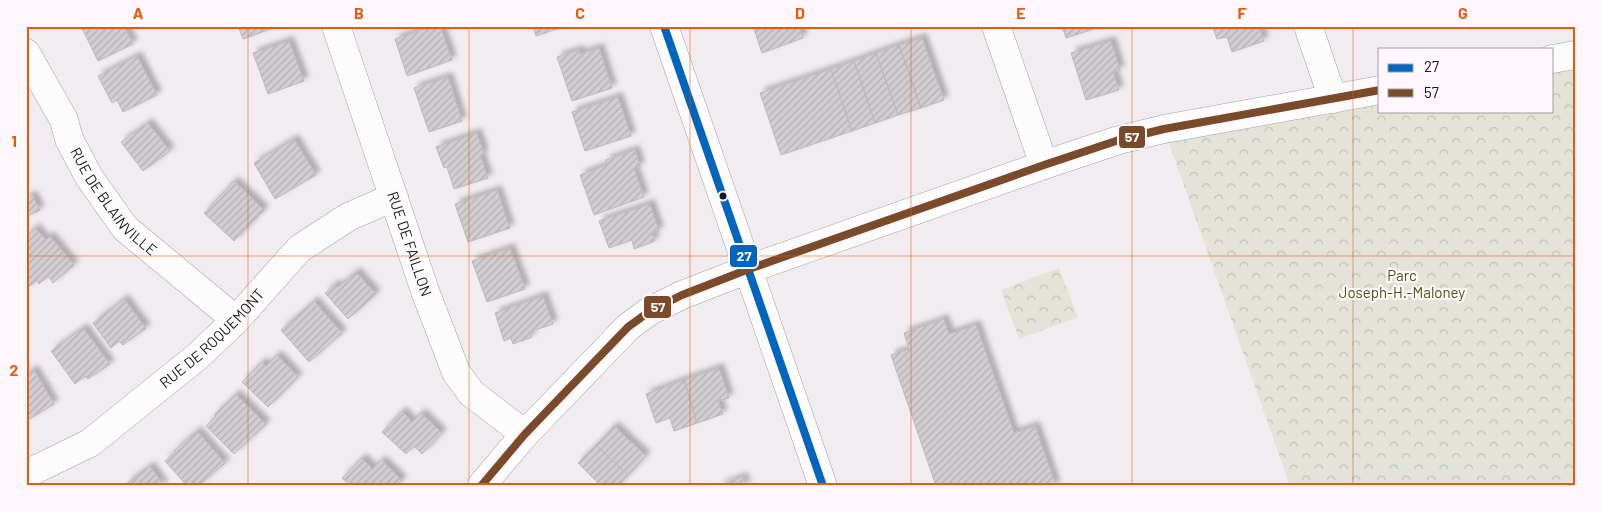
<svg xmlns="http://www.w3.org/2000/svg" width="1601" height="512" font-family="Barlow,sans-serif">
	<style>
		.park { fill: url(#park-crowns) }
		.building { fill: url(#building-hatch); stroke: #bbb9bd; filter: url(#shadow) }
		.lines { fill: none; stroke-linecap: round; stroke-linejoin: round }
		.minor-casing { stroke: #a5a1a5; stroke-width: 29 }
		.minor { stroke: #fdfcfd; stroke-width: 28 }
		.bus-1-casing { stroke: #fef8fe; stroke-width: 11 }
		.bus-2-casing { stroke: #fef8fe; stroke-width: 11 }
		.bus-1 { stroke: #0065bd; stroke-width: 8 }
		.bus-2 { stroke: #7a4b2a; stroke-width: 8 }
		.grid { fill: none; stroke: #e8590c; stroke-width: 1; stroke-opacity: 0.55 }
		.bus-dot { fill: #1a171a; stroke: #fef8fe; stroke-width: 2 }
		.labels { text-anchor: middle; stroke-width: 4.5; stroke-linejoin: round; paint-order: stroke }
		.street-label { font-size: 15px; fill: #1a171a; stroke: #fef8fe }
		.park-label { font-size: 15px; fill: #4d550a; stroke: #fef8fe }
		.line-badge { stroke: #fef8fe; stroke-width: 2 }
		.badge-label { font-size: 14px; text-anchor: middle; font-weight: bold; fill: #fff }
		.neatline { fill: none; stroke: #e8590c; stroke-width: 2 }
		.grid-label { font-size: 16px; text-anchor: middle; font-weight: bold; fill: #e8590c }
	</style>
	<defs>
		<pattern id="park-crowns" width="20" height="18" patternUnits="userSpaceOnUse" patternTransform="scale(1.25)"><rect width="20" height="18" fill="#e3e4d7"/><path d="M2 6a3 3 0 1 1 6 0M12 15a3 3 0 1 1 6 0" fill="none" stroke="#c2c3b8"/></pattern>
		<pattern id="building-hatch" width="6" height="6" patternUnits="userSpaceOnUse" patternTransform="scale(1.25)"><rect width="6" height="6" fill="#d1ced2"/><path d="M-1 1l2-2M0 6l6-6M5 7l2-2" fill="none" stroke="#b3b0b4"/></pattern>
		<filter id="shadow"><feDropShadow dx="4.5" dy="-4.5" stdDeviation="2.5" flood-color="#0004"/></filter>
	</defs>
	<rect width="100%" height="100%" fill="#f0ecf0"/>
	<path class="park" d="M1575 55V486H1290L1164 129 1380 90V111H1552V59Z
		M1059 268 1078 317 1019 339 1001 290Z"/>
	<path class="building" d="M81 26H124L133 44 98 61Z
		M238 26H279L243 39Z
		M432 26H440L452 60 407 76 395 39Z
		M533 26H566L536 36Z
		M753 26H799L803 38 762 53Z
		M1062 26H1103L1066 38Z
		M1212 26H1259L1264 41 1232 52 1227 37 1217 39Z
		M922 38 944 100 921 108 899 45Z
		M289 41 304 81 268 94 253 53Z
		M1111 41 1120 70 1113 72 1119 90 1086 100 1071 53Z
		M899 45 921 108 898 115 876 53Z
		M599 48 612 88 572 101 557 57 579 50 580 54Z
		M876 53 898 115 875 123 854 61Z
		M137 56 157 95 123 112 117 100 112 103 98 76Z
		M854 61 875 123 852 131 831 69Z
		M831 69 852 131 781 155 760 93Z
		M448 77 462 121 429 132 414 88Z
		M618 97 631 136 585 151 572 112Z
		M148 123 170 151 143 171 121 142Z
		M477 133 484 154 480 155 488 178 454 189 447 167 444 168 436 147Z
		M294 139 316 175 275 199 254 163Z
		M635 150 640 166 634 169 644 197 594 215 580 175 607 165 606 160Z
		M234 181 264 210 234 241 204 213Z
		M497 190 510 228 468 242 455 204Z
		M32 195 40 210 26 217V198Z
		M650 204 659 231 652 233 655 241 634 249 632 240 609 248 599 221Z
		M35 228 46 240 50 236 74 265 53 283 48 276 39 284 37 280 26 289V236Z
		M510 248 525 289 487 302 472 261Z
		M356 272 376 294 348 319 325 293 335 284 338 287Z
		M543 296 553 324 529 332 532 337 513 344 511 338 504 341 495 313Z
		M124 299 146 328 123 345 119 341 111 348 93 323Z
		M314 301 342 333 309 362 281 330Z
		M944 319 949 334 976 325 1014 433 1035 426 1056 486H936L891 355 909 349 904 333Z
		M83 328 110 364 88 379 85 376 75 384 51 351Z
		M277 355 298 377 268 407 242 382 262 362 266 366Z
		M719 368 729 398 718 401 723 414 697 423 684 380Z
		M34 370 54 404 26 421V374Z
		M684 380 697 423 674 431 670 418 656 423 646 394Z
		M236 394 266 424 234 454 206 426 216 416 215 414Z
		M402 411 412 422 421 413 442 433 422 454 414 446 406 454 382 432Z
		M614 426 646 456 628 475 596 445Z
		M197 431 225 463 198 486H187L165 461 176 451 175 450Z
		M596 445 628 475 618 486H601L578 463Z
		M362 458 373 469 381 460 402 480 397 486H350L342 478Z
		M150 466 164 486H129L127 483Z
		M743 477 746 486H718Z"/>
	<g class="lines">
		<defs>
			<g id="minor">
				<path id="s1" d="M336 26 425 291 456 372 471 393 525 434"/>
				<path d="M664 26 823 486"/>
				<path d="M996 26 1044 165"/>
				<path d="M1308 26 1333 99"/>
				<path id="s2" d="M26 53 64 120 69 139 89 177 125 228 236 320"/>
				<path d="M1552 59 1575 55"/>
				<path id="s3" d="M26 474 90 443 198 356 236 320 299 249 348 217 394 197"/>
				<path d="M481 486 525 434 628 327 650 311 682 295 749 269 1044 165 1119 140 1164 129 1380 90"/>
			</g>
		</defs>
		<use href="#minor" class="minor-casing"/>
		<use href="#minor" class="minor"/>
		<defs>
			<path id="bus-1" d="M664 26 823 486"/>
			<path id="bus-2" d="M481 486 525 434 628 327 650 311 682 295 749 269 1044 165 1119 140 1164 129 1380 90"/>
		</defs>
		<use href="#bus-1" class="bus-1-casing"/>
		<use href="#bus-2" class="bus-2-casing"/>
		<use href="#bus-1" class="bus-1"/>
		<use href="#bus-2" class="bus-2"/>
	</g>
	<path class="grid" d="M248 26V486M469 26V486M690 26V486M911 26V486M1132 26V486M1353 26V486M26 256H1575"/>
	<circle class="bus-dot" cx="723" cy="196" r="4.5"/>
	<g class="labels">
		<g class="street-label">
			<text dy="5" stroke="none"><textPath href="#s2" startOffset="174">RUE DE BLAINVILLE</textPath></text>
			<text dy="5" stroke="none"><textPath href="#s1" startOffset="230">RUE DE FAILLON</textPath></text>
			<text dy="5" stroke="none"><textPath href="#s3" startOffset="232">RUE DE ROQUEMONT</textPath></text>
		</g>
		<g class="park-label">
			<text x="1402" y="281">Parc<tspan x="1402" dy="17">Joseph-H.-Maloney</tspan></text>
		</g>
	</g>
	<g class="line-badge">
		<rect x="1118" y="125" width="28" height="24" rx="5" fill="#7a4b2a"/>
		<rect x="729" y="244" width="29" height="24" rx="5" fill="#0065bd"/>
		<rect x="643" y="295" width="29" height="24" rx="5" fill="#7a4b2a"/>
	</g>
	<g class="badge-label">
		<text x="1132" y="142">57</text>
		<text x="744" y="261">27</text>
		<text x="658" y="312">57</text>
	</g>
	<rect width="1601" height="512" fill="none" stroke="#fef8fe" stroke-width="55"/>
	<rect x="1378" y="48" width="175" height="65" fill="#fef8fe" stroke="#a39ea3"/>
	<rect x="1388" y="64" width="25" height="8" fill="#0065bd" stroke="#a39ea3"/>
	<text x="1424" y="72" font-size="15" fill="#1a171a">27</text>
	<rect x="1388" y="89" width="25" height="8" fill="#7a4b2a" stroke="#a39ea3"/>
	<text x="1424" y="98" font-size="15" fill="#1a171a">57</text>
	<rect x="28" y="28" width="1546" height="456" class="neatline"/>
	<g class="grid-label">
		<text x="138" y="19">A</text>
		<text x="359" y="19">B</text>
		<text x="580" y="19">C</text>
		<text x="800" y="19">D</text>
		<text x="1021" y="19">E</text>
		<text x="1242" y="19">F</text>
		<text x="1463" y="19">G</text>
		<text x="14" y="147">1</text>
		<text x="14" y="376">2</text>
	</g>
</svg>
